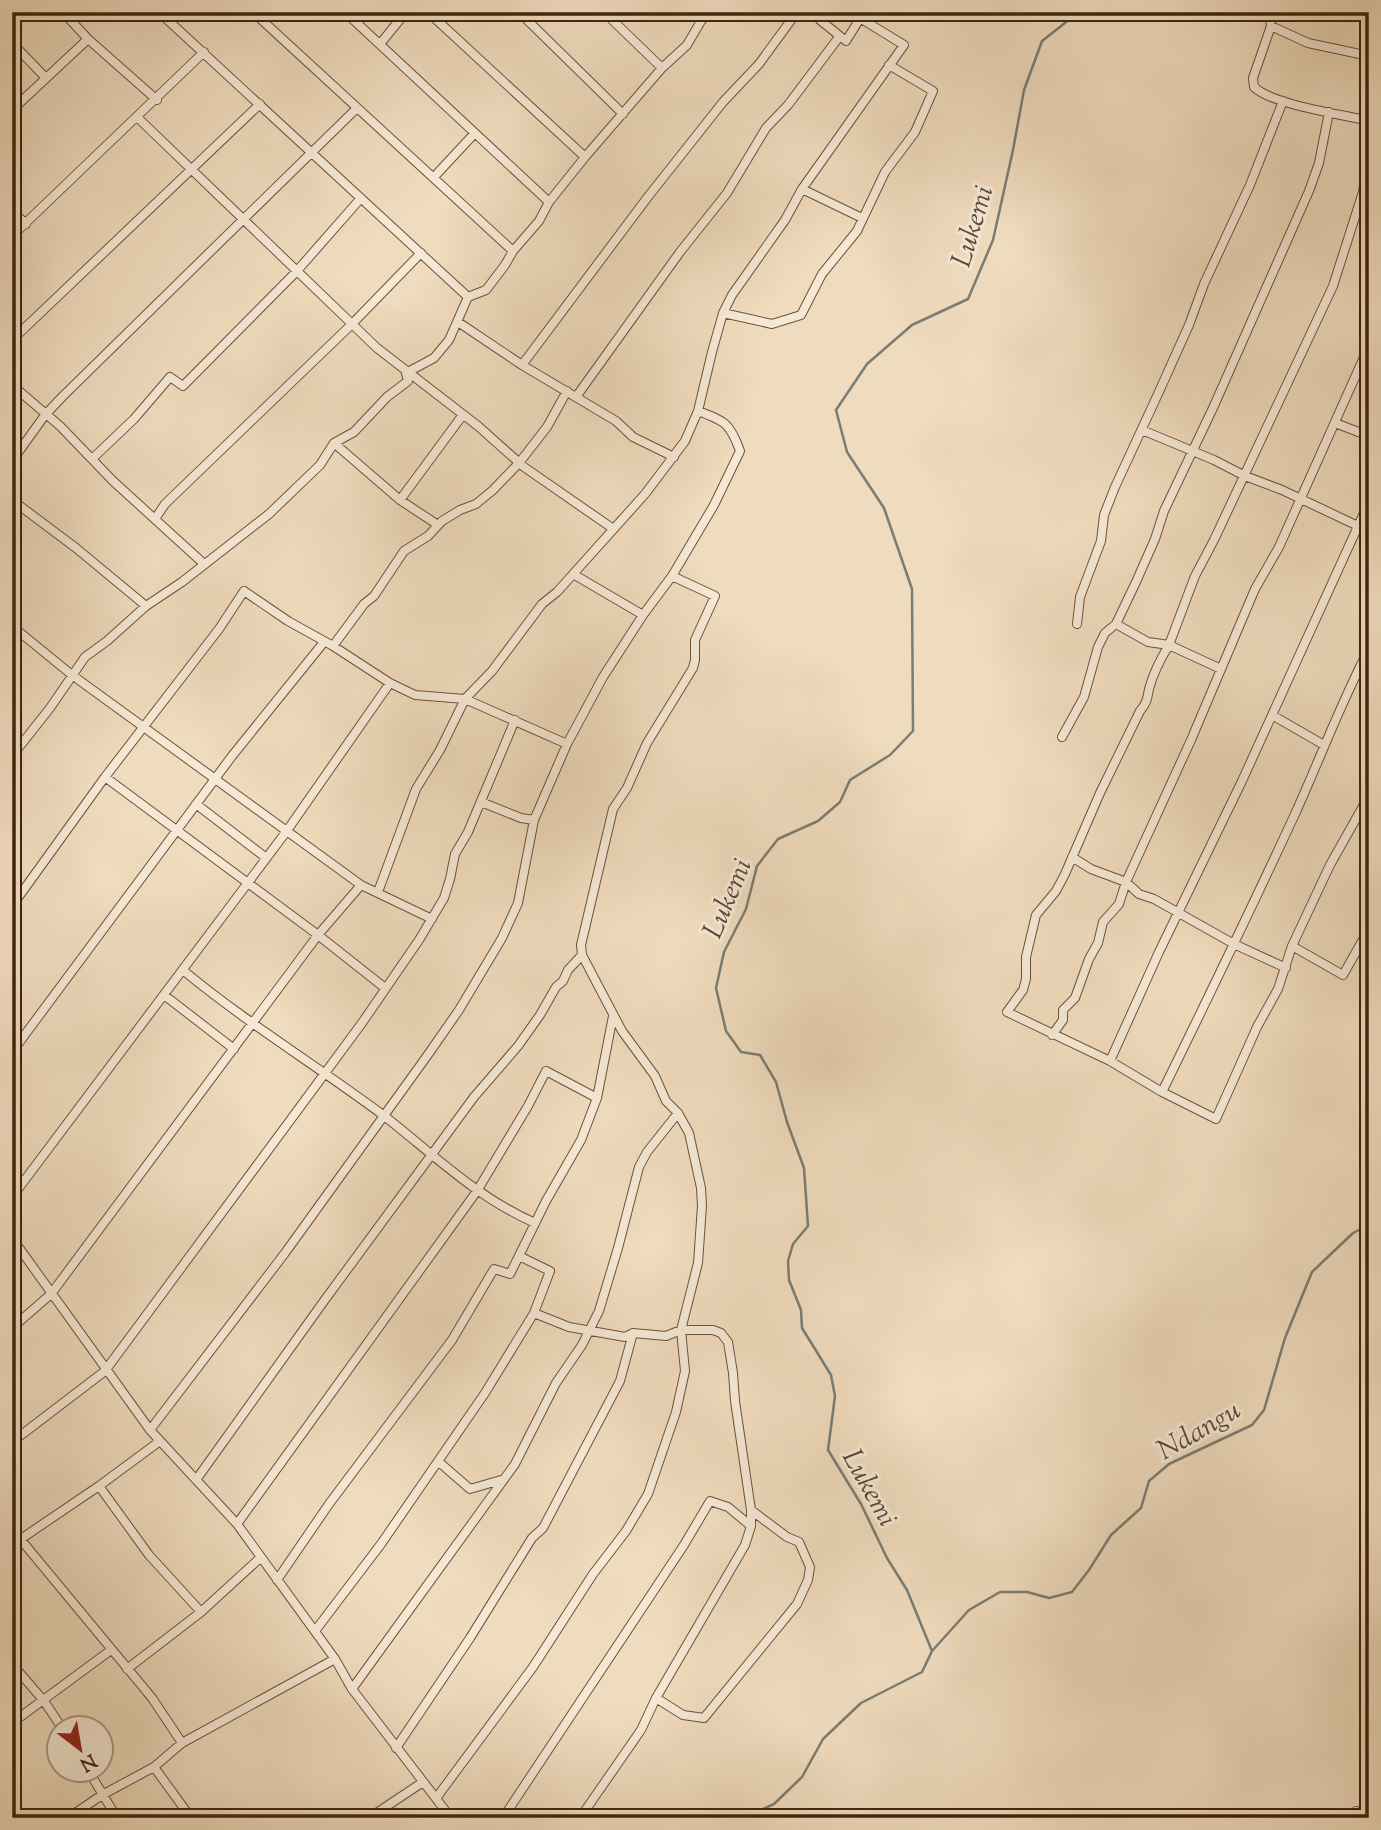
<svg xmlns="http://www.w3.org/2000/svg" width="1381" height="1830" font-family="'Sorts Mill Goudy',serif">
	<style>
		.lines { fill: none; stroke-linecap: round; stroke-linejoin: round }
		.stream { stroke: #797d75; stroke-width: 2.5 }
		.street-casing { stroke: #6d5139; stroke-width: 10 }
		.street { stroke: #f5e8d4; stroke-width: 8 }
		.labels { text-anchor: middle; stroke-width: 6; stroke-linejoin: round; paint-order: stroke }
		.water-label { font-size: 28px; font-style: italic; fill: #594838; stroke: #f5e8d4 }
	</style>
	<rect width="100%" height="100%" fill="#efdbbd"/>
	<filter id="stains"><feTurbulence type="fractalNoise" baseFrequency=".00286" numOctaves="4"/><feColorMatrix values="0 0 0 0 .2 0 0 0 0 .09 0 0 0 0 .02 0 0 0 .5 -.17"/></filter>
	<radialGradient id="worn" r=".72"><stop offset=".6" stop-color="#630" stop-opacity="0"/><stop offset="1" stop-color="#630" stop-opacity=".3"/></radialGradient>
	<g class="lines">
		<path class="stream" d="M932 1651 907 1590 887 1558 861 1504 828 1450 835 1396 831 1375 802 1328 801 1310 789 1280 788 1261 793 1244 808 1226 804 1168 787 1122 776 1082 760 1055 741 1052 726 1031 716 988 724 952 746 909 757 866 778 839 818 821 840 802 850 780 890 755 913 731 912 589 884 508 847 452 836 410 867 364 912 325 968 299 993 240 1013 150 1024 90 1042 41 1079 12
			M743 1818 774 1804 802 1777 823 1739 861 1703 922 1672 932 1651 969 1610 1000 1592H1027L1049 1598 1072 1592 1089 1570 1111 1535 1141 1508 1149 1481 1169 1464 1252 1425 1264 1410 1285 1338 1312 1272 1353 1233 1369 1225"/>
		<defs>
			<path id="street" d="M63 12 88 39 157 100
				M159 12 468 297
				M253 12 513 251
				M345 12 549 202
				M428 12 585 157
				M519 12 623 114
				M604 12 662 68
				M691 12 701 21
				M815 12 820 20 846 41 864 12
				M1269 12 1271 26 1253 78 1254 87C1273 105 1341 114 1369 121
				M12 23 23 12
				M1271 26 1308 43 1369 56
				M12 43 46 78
				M380 44 406 12
				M12 110 88 39
				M138 118 377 348 478 426 524 467 612 528
				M1369 150 1363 192 1333 286 1214 540 1195 576 1169 645C1161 658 1153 674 1149 689 1147 699 1147 703 1140 711L1100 793 1065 874 1056 891 1036 915 1026 957V979L1023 990 1007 1012 1110 1061 1162 1092 1216 1119 1257 1027 1278 989 1292 946 1330 865 1366 801 1369 791
				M434 177 474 134
				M802 189 862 218
				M12 211 26 224
				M12 236 204 52
				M723 313 772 324 801 315 822 274 857 231 885 172 915 132 933 91 889 65
				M458 322 522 365 616 421 633 437 674 457
				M12 340 260 104
				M522 365 647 198 723 102 759 64 797 12
				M12 385 60 426 113 481 203 563
				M576 397 680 252 727 193 766 128 788 105 839 37
				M1335 423 1369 436
				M1142 430 1214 460 1245 476 1282 490 1358 526 1369 536
				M334 443 400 500 438 525
				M93 458 134 419 170 377 183 386 296 272 361 198
				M12 461 45 415 63 396 357 108
				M12 500 76 548 146 606
				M400 500 462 416
				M155 519 165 504 351 325 421 253
				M573 574 643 615
				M1077 624 1080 597 1101 541 1104 515 1115 487 1158 394 1189 325 1204 284 1250 185 1283 101
				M1116 624 1148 642 1169 645 1221 669
				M12 626 72 675 361 885 432 919
				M333 646 364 604 374 596 404 551 428 536 442 521 460 510 476 504 493 490 519 463 547 427 567 391
				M1272 715 1324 745
				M1062 737 1084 697 1098 647 1105 633 1116 624 1136 582 1155 539 1164 511 1213 408 1309 191 1319 163 1329 112
				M12 756 50 708 85 657 107 641 146 606 182 582 269 514 320 465 334 443 354 432 387 397 408 381 406 373 434 358 449 340 468 297 486 290 505 265 513 251 539 221 549 202 585 157 662 68 687 45 701 21 710 12
				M105 777 318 935 385 988
				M481 802 521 818 534 820
				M196 804 265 857
				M1072 857 1091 869 1126 882 1139 894 1154 899 1234 944 1286 968
				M378 892 416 789 440 750 465 699 492 671 542 604 557 592 645 494 685 441 698 411 712 352 723 313 732 295 785 220 802 189 904 45 860 18
				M12 906 105 777 219 629 244 591 288 621 333 646 390 683 415 695 465 699 567 744
				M1292 946 1343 975 1369 929
				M184 971C247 1023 317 1066 383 1115 433 1154 476 1197 535 1223
				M164 995 234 1049
				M1052 1035 1063 1020V1010L1075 998 1089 959 1098 943 1103 922 1119 904 1126 882 1191 740 1255 589 1279 547 1369 346
				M12 1052 232 756 324 642
				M1110 1061 1159 952 1242 781 1369 502
				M1162 1092C1207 1000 1252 907 1295 814 1320 759 1341 702 1369 649
				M12 1197 286 832 390 683
				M12 1238 150 1430 237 1524 335 1659 352 1689 451 1818
				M534 1313 569 1327 625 1337 633 1333 666 1336 681 1330H713L721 1333 728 1342 733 1373 735 1401 751 1510V1526L745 1545 656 1698 641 1730 580 1818
				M12 1328 51 1294 318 935 361 885
				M150 1430 285 1253 427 1056 459 1010 502 938 518 903 534 820 567 744 603 677 643 615 672 576 714 505 740 451C730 423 725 421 698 411
				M12 1442 105 1371 362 1023 419 940 444 898 450 879 455 854 468 832 515 720
				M439 1462 470 1489 501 1480
				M196 1480 324 1301 474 1097 518 1046 540 1015 556 987 563 981 568 970 582 955
				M99 1486 149 1555 201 1612
				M237 1524 477 1191 528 1106 546 1071 597 1098
				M12 1529 152 1698 182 1743
				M12 1545 99 1486 160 1441
				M277 1580 329 1504 452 1340 494 1269 510 1274 546 1201 581 1140 597 1098 613 1016
				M315 1631 381 1544 485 1393 534 1313 550 1271 519 1256
				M12 1664 44 1701 62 1728
				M127 1669 201 1612 260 1558
				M352 1689 515 1464 556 1383 582 1345 599 1311 618 1248 639 1167 647 1152 678 1113
				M656 1698 683 1715 704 1718 797 1604 808 1580 810 1567 799 1542 787 1537 751 1510
				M12 1723 111 1650
				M396 1748 470 1638 532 1538 543 1528 620 1381 633 1333
				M154 1767 191 1818
				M88 1770 117 1818
				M437 1797 533 1667 593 1574 626 1531 648 1494 676 1412 685 1371 681 1330 698 1263 702 1206 701 1188 689 1133 678 1113 666 1101 655 1076 622 1031 582 955 581 945 613 809 627 788 647 743 693 668 695 660V640L715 596 672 576
				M1356 1811 1369 1816
				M935 1815 942 1818
				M68 1818 102 1795 154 1767 182 1743 335 1659
				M369 1818 423 1782
				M503 1818 684 1545 710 1501 728 1507 751 1526"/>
		</defs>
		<use href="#street" class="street-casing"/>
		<use href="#street" class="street"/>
	</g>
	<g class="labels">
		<g class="water-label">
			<text transform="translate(971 226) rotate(-73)" y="10">Lukemi</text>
			<text transform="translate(726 898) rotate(-67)" y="10">Lukemi</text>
			<text transform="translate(1198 1429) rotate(-30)" y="10">Ndangu</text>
			<text transform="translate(871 1487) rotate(61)" y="10">Lukemi</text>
		</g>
	</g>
	<rect width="1381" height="1830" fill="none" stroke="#efdbbd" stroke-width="42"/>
	<rect x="14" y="14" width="1353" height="1802" fill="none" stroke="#42230d" stroke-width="3.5"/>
	<rect x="21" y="21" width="1339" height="1788" fill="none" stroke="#42230d" stroke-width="2"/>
	<g transform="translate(80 1749) rotate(149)"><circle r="33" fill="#f5e8d4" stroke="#ad9984" stroke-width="2"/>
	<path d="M0-5L12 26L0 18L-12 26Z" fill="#8f2418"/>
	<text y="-10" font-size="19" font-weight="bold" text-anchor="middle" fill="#42230d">N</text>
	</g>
	<rect width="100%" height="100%" filter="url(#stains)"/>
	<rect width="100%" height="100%" fill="url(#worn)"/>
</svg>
